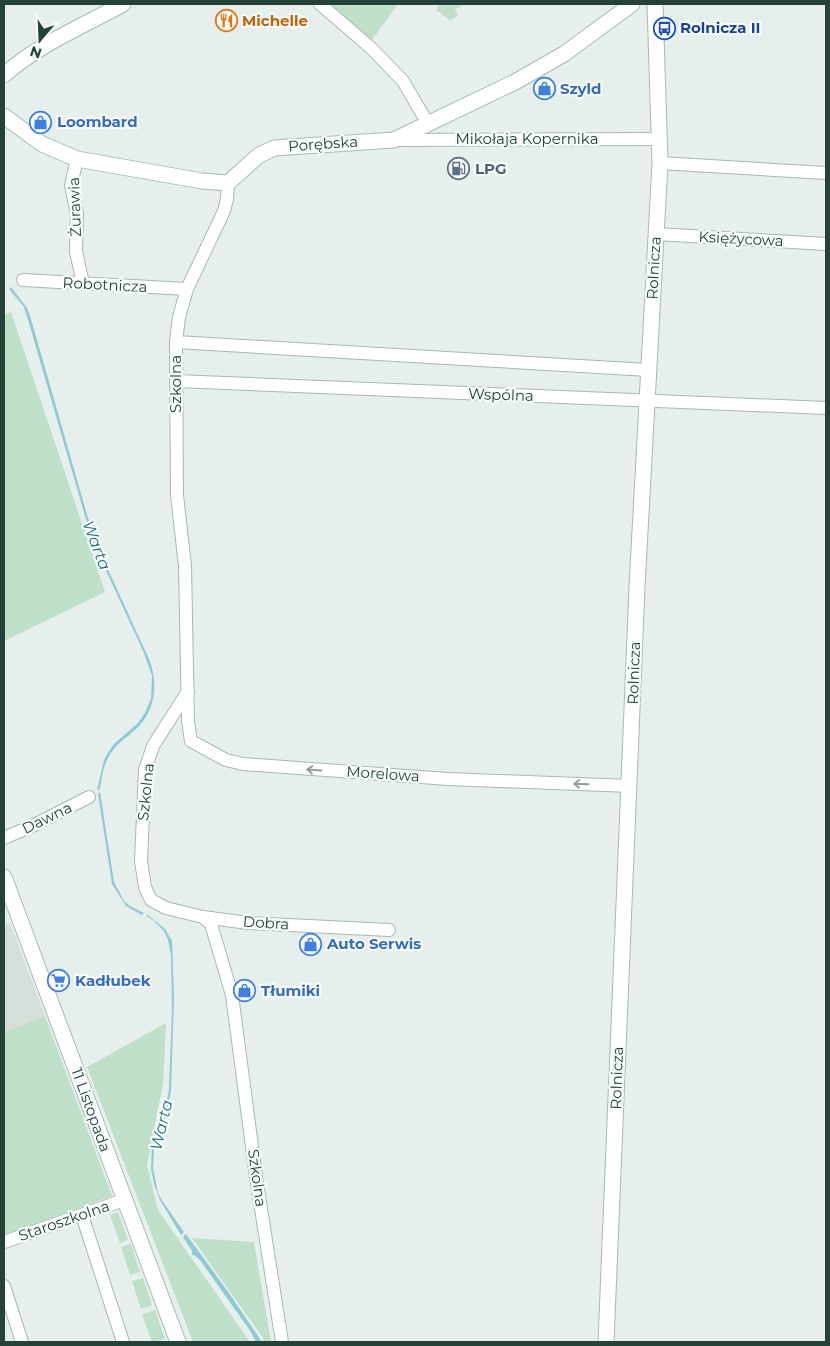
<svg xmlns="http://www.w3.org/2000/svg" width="830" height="1346" font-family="Montserrat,sans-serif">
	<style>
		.built { fill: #d4dfda }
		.green { fill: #bfe0c8 }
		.water { fill: #8ec9d4 }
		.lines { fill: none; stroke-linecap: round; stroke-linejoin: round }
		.street-casing { stroke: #a8b8b2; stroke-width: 14 }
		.secondary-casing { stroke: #a4bbb3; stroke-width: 17 }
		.street { stroke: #fff; stroke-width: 12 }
		.secondary { stroke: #fff; stroke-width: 15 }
		.oneway { stroke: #92a09c }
		.labels { text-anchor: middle; stroke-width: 4.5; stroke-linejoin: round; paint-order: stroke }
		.food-label { font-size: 15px; font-weight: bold; fill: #c56008; stroke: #f7fbf9; text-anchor: start }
		.transit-label { font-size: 15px; font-weight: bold; fill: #164399; stroke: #f7fbf9; text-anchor: start }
		.shop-label { font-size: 15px; font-weight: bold; fill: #366cbe; stroke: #f7fbf9; text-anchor: start }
		.street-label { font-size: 15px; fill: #24423a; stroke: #f7fbf9 }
		.service-label { font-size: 15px; font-weight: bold; fill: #4e5e75; stroke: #f7fbf9; text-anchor: start }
		.water-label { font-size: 16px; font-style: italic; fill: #1c6f80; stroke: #f7fbf9 }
	</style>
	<rect width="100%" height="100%" fill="#e6efeb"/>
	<path class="built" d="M10 923 45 1016 4 1032V925Z"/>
	<path class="green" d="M331 4H398L371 41Z
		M440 4H466L455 9 458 16 450 20 436 10Z
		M11 312 105 592 4 641V315Z
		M45 1016 112 1196 4 1235V1032Z
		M166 1023 163 1084 147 1165 158 1210 250 1342H193L87 1067Z
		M118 1212 128 1240 120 1243 110 1215Z
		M192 1238 254 1242 271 1342H264L263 1338Z
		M131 1244 140 1272 130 1275 121 1247Z
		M143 1278 152 1305 141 1309 132 1281Z
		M155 1310 165 1339 152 1342 142 1314Z"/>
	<path class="water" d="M11 287 27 308 31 319 94 539 149 659C158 681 156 707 140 725 132 734 121 740 114 749 104 760 102 775 100 789L97 790 104 760 109 751 114 744 138 723 145 713 151 699 152 676 144 653 92 540 29 323 24 307 9 289Z
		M100 792 114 882 124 901 130 906 144 913 142 915 126 906 112 884 98 794Z
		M148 915 165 929 172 941 174 996 171 1091 165 1118 154 1149 153 1168 158 1193 163 1202 184 1232 181 1235 160 1200 154 1184 151 1169 152 1145 163 1120 169 1089 172 1009 171 955 168 940 164 931 153 920 146 916Z
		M186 1234 229 1293 262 1342H256L251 1332 200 1260 194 1255H192V1251L183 1237Z"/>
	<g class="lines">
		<defs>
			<path id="street" d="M320 4 371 48 403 81 428 124
				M396 140 659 139
				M77 159 71 185 77 214 76 252 83 283
				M660 163 826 173
				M228 183 227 199 224 211 187 289 179 317 176 342 177 495 185 566 188 721 191 741 226 760 243 764 448 779 630 786
				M656 234 826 244
				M23 280 187 289
				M176 342 648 370
				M176 381 826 408
				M188 691 153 746 145 770 141 861 145 887 151 900 166 908 203 917 211 924 232 995 256 1177 282 1342
				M4 838 34 825 89 797
				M203 917 248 923 389 930
				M82 1215 123 1342
				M4 1242 124 1200
				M4 1286 22 1342"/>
			<path id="secondary" d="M4 75C39 44 83 26 123 4
				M4 116 42 144 77 159 202 181 228 183 258 156 274 148 394 140 515 82 564 54 632 4
				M4 877 178 1342
				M606 1342 637 587 660 163 655 4"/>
		</defs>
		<use href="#street" class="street-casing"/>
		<use href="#secondary" class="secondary-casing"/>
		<use href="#street" class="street"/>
		<use href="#secondary" class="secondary"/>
	</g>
	<defs><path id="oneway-shaft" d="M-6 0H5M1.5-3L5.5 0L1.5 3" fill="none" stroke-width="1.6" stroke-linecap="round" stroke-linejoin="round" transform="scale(1.25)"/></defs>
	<g class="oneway">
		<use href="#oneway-shaft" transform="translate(314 770) rotate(-176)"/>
		<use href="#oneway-shaft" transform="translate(581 784) rotate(-178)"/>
	</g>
	<defs>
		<symbol id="restaurant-ring" viewBox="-11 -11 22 22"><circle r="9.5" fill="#f7fbf9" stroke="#e8710a" stroke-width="1.5"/><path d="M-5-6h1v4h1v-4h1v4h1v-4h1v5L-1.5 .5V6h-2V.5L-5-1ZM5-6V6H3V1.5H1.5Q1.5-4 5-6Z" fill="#e8710a"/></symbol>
		<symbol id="bus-ring" viewBox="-11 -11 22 22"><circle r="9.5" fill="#f7fbf9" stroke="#1a4fb4" stroke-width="1.5"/><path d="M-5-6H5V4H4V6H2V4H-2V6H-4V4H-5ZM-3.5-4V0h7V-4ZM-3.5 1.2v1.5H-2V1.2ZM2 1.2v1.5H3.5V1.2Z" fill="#1a4fb4"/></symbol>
		<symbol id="shop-ring" viewBox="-11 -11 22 22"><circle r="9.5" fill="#f7fbf9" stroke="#3f7fe0" stroke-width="1.5"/><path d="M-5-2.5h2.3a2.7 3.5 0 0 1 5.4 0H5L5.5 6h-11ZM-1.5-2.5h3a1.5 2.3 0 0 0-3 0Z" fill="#3f7fe0"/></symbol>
		<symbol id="fuel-ring" viewBox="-11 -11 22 22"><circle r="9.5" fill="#f7fbf9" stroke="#5c6f8a" stroke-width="1.5"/><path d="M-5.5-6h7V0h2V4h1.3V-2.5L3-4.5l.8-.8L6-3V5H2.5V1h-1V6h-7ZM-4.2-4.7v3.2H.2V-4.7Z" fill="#5c6f8a"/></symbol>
		<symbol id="supermarket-ring" viewBox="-11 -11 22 22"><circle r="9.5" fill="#f7fbf9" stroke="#3f7fe0" stroke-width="1.5"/><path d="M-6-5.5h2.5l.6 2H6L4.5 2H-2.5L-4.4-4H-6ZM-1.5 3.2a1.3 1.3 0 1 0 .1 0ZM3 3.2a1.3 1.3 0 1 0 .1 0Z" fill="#3f7fe0"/></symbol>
	</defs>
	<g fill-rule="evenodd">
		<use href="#restaurant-ring" x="214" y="8" width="25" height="25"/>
		<use href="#bus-ring" x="652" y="16" width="25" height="25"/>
		<use href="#shop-ring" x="532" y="76" width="25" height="25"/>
		<use href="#shop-ring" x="28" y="110" width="25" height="25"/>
		<use href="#fuel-ring" x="446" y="156" width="25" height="25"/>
		<use href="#shop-ring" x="298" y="932" width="25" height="25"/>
		<use href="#supermarket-ring" x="46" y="968" width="25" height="25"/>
		<use href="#shop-ring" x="232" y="978" width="25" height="25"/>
	</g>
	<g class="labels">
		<g class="food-label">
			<text x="242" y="26">Michelle</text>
		</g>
		<g class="transit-label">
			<text x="680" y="33">Rolnicza II</text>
		</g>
		<g class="shop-label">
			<text x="560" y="94">Szyld</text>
			<text x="57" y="127">Loombard</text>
			<text x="327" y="949">Auto Serwis</text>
			<text x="75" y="986">Kadłubek</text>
			<text x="261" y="996">Tłumiki</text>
		</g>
		<g class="street-label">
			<text x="527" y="144">Mikołaja Kopernika</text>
			<text transform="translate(323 144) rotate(-4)" y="5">Porębska</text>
			<text transform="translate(75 207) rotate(-92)" y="5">Żurawia</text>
			<text transform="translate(741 239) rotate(3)" y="5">Księżycowa</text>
			<text transform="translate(654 268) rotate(-87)" y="5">Rolnicza</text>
			<text transform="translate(105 285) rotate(3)" y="5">Robotnicza</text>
			<text transform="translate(176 384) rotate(-90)" y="5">Szkolna</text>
			<text transform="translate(501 395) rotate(2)" y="5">Wspólna</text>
			<text transform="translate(634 673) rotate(-88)" y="5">Rolnicza</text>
			<text transform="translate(383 774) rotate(4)" y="5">Morelowa</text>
			<text transform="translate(146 792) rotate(-84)" y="5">Szkolna</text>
			<text transform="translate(47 818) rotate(-26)" y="5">Dawna</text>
			<text transform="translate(266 923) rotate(4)" y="5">Dobra</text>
			<text transform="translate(617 1078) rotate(-88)" y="5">Rolnicza</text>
			<text transform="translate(91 1110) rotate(70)" y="5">11 Listopada</text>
			<text transform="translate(257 1178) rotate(82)" y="5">Szkolna</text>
			<text transform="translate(64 1221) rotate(-19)" y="5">Staroszkolna</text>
		</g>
		<g class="service-label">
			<text x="475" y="174">LPG</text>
		</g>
		<g class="water-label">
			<text transform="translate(97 545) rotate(69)" y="6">Warta</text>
			<text transform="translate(161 1125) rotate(-77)" y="6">Warta</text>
		</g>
	</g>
	<rect width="830" height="1346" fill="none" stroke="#24423a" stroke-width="10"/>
	<g transform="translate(40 40) rotate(199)" stroke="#f7fbf9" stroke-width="4" paint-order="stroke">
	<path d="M0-4L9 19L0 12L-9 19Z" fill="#24423a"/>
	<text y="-8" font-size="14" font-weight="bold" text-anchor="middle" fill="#24423a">N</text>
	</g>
</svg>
